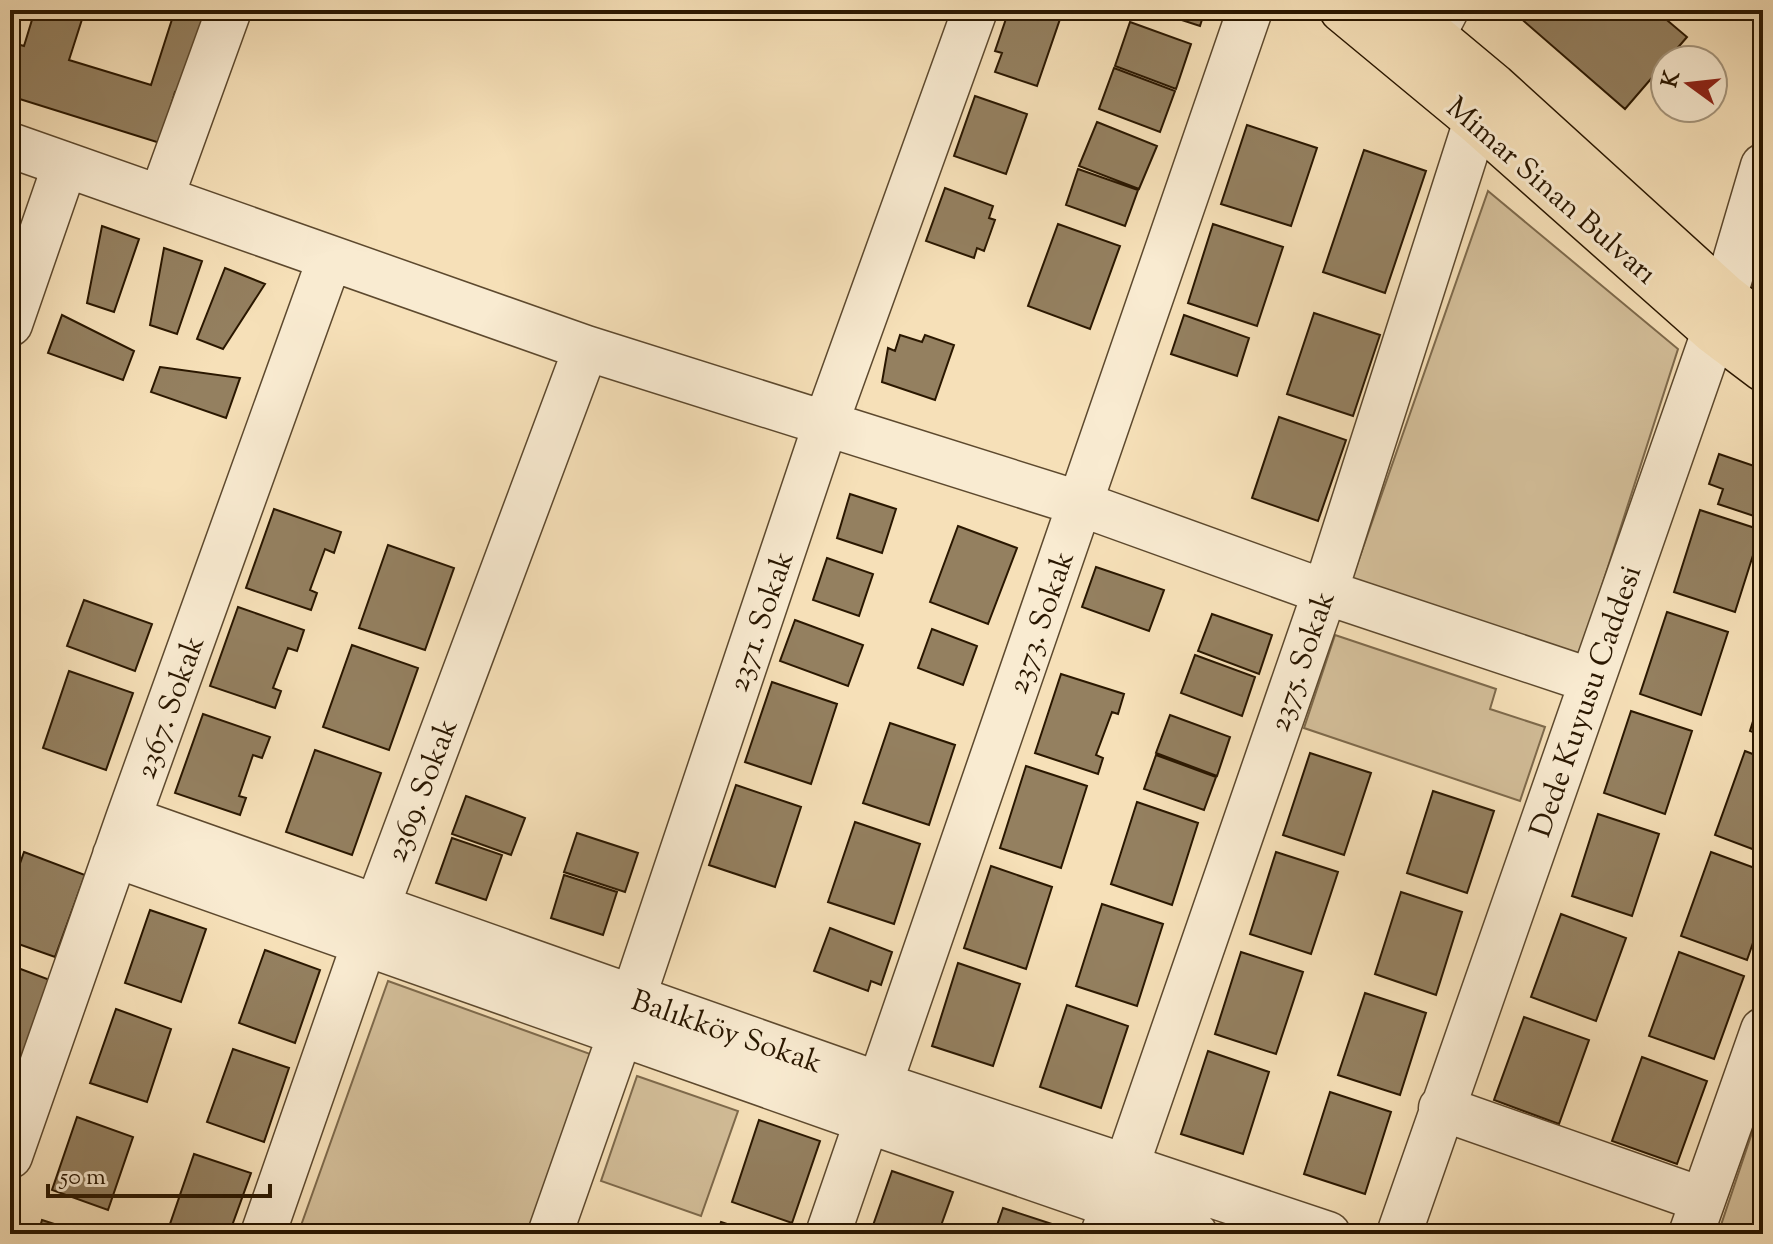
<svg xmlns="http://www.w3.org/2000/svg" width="1773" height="1244" font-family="'Sorts Mill Goudy',serif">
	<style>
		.green { fill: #d3be99; stroke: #7e6a4c; stroke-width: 2 }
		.building { fill: #948060; stroke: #2a1700; stroke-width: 2 }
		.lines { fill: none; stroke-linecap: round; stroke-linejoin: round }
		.minor-casing { stroke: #5d492e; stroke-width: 47 }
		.major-casing { stroke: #2a1700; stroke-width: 47 }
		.minor { stroke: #f9ebd1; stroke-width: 44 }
		.major { stroke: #f6e0b8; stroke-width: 44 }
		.labels { text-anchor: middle; stroke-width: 6; stroke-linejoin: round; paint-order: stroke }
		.street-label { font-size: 30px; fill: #2a1700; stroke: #f9ebd1 }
	</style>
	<rect width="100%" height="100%" fill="#f6e0b8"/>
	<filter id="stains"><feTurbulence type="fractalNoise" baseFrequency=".0025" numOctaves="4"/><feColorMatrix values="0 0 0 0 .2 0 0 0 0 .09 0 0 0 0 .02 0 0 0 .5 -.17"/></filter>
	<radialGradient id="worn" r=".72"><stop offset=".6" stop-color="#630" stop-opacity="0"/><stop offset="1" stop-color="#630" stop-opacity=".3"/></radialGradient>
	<path class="green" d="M1488 191 1678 349 1579 657 1351 582Z
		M1335 635 1496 689 1490 709 1545 727 1520 801 1304 728Z
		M388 981 593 1055 529 1234H298Z
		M637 1076 738 1111 701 1216 601 1181Z
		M1763 1100V1234H1718Z"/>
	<path class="building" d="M35 10H85L69 60 151 85 175 10H220L192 98 175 92 160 143 10 96V42L24 46Z
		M1009 10H1034L1060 19 1037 86 995 72 1002 53 995 51Z
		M1151 10H1205L1200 26Z
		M1523 10H1655L1687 37 1625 109 1518 16Z
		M1130 22 1191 44 1176 89 1115 66Z
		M1114 68 1175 91 1160 132 1099 109Z
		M975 96 1027 114 1006 174 954 156Z
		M1097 122 1157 146 1139 189 1079 166Z
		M1247 125 1317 148 1291 226 1221 204Z
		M1364 150 1426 171 1385 293 1323 272Z
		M1078 169 1138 190 1125 226 1066 205Z
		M945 188 993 206 989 218 995 220 984 251 977 248 974 258 926 241Z
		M1058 224 1120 246 1090 329 1028 306Z
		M1213 224 1283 247 1257 326 1188 303Z
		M102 226 139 239 114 312 87 303Z
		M164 248 202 261 177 334 150 325Z
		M225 268 265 284 223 349 197 339Z
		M1314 313 1380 335 1353 416 1287 394Z
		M62 315 134 351 123 380 48 353Z
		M1184 315 1249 338 1237 376 1171 354Z
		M900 335 922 342 925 335 954 345 935 400 882 382 888 348 895 351Z
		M160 367 240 378 226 418 151 392Z
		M1279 417 1346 440 1318 521 1252 498Z
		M1719 454 1763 469V501L1757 517 1718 504 1723 489 1709 484Z
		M850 494 896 509 882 553 837 538Z
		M274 509 341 532 334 553 325 549 310 590 317 593 311 610 246 588Z
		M1700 510 1761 530 1735 612 1674 592Z
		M958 526 1017 548 988 624 930 602Z
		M388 545 454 568 425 650 359 628Z
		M827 558 873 574 859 616 813 600Z
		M1096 567 1164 590 1149 631 1082 607Z
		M84 600 152 624 135 671 67 646Z
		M238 607 304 630 297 651 288 648 273 688 281 691 275 708 210 686Z
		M1667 612 1728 632 1701 715 1640 694Z
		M1212 614 1272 635 1259 674 1198 651Z
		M795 620 863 645 848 686 780 661Z
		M932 629 977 646 963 685 918 668Z
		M352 645 418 668 389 750 323 727Z
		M1195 655 1255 677 1242 716 1181 693Z
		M69 671 133 693 106 770 43 748Z
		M1061 674 1124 694 1118 714 1112 712 1096 755 1103 758 1098 774 1035 753Z
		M772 682 837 704 811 784 745 762Z
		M1763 689V736L1750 731Z
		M1631 711 1692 731 1665 814 1604 793Z
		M203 714 270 737 262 758 253 755 239 796 246 798 240 815 175 793Z
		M1170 715 1230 737 1217 776 1156 753Z
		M890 723 955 745 929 825 863 803Z
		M315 750 381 773 352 855 286 832Z
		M1745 751 1763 758V853L1715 835Z
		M1310 753 1371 773 1344 855 1283 835Z
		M1156 755 1216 777 1204 810 1144 789Z
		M1026 766 1087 786 1061 868 1000 848Z
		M736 785 801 807 775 887 709 865Z
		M1433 791 1494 811 1467 893 1407 873Z
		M466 796 525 818 511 855 452 834Z
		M1137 802 1198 823 1172 905 1111 884Z
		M1598 814 1659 834 1632 916 1572 896Z
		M855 822 920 844 894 924 828 902Z
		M577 833 638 853 625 892 564 872Z
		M452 838 502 855 486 900 436 883Z
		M24 852 85 875 55 957 10 941V892Z
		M1276 852 1338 872 1311 954 1250 934Z
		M1711 852 1763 871V914L1747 960 1681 936Z
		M991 866 1052 887 1026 969 964 948Z
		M564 875 617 892 603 935 551 918Z
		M1401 892 1462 912 1436 995 1375 974Z
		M1102 904 1163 924 1137 1006 1076 986Z
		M150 910 206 929 181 1002 125 983Z
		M1561 914 1626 938 1596 1021 1531 997Z
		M830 928 892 952 881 985 871 981 868 991 814 971Z
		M265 950 320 970 295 1043 239 1023Z
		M1241 952 1303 972 1276 1054 1215 1034Z
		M1679 952 1744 976 1714 1059 1649 1036Z
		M958 963 1020 984 993 1066 932 1046Z
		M10 965 50 980 21 1062 10 1059Z
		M1365 993 1426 1013 1400 1095 1338 1075Z
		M1067 1005 1128 1026 1101 1108 1040 1087Z
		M116 1009 171 1029 147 1102 90 1083Z
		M1524 1017 1589 1040 1559 1124 1494 1100Z
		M233 1049 289 1068 264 1142 207 1122Z
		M1208 1051 1269 1072 1243 1154 1181 1134Z
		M1642 1057 1707 1081 1677 1164 1612 1141Z
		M1330 1092 1391 1112 1365 1194 1304 1174Z
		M77 1117 133 1137 108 1210 52 1190Z
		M759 1120 820 1141 792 1223 732 1202Z
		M194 1154 251 1173 229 1234H189L169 1227Z
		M892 1171 953 1192 938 1234H870Z
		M1003 1208 1064 1228 1062 1234H994Z
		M42 1220 85 1234H38Z
		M721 1222 757 1234H717Z"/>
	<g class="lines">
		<defs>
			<path id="minor" d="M1433 35 1446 10
				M10 145 586 348 1081 504 1325 592 1592 681
				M161 198 229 10
				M10 324 65 165
				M128 819 881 1085 1328 1234
				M115 855 868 1121 1195 1234
				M1441 1108 1703 1200
				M10 1156 128 819 330 258
				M263 1234 377 907 586 348
				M550 1234 633 998 826 423 975 10
				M828 1234 1250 10
				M1103 1234 1325 592 1476 121 1493 89
				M1399 1234 1714 332 1763 166
				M1691 1234 1763 1030"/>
			<path id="major" d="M1342 10 1476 121 1714 332 1763 369
				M1403 10 1494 86 1725 296 1763 326"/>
		</defs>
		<use href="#minor" class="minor-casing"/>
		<use href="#major" class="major-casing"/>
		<use href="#minor" class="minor"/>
		<use href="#major" class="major"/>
	</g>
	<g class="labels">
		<g class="street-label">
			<text transform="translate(1552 190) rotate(41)" y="10">Mimar Sinan Bulvarı</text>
			<text transform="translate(760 621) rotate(-71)" y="10">2371. Sokak</text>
			<text transform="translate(1040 622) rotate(-71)" y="10">2373. Sokak</text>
			<text transform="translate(1301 661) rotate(-71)" y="10">2375. Sokak</text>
			<text transform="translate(1585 701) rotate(-71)" y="10">Dede Kuyusu Caddesi</text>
			<text transform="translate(169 707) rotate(-70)" y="10">2367. Sokak</text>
			<text transform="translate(421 790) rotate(-69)" y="10">2369. Sokak</text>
			<text transform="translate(727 1031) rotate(19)" y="10">Balıkköy Sokak</text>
		</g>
	</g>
	<rect width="1773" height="1244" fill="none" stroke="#f6e0b8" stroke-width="40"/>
	<rect x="12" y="12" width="1749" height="1220" fill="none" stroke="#2a1700" stroke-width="4"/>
	<rect x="20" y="20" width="1733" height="1204" fill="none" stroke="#2a1700" stroke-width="2"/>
	<g transform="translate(1689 84) rotate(285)"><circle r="38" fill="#f9ebd1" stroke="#a6967d" stroke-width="2"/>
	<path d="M0-6L14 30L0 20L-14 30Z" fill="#8f2418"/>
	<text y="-12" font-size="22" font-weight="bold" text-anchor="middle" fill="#2a1700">K</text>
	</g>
	<path d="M48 1184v12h222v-12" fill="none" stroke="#2a1700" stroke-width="4"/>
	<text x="60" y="1184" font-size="24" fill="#2a1700" stroke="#f9ebd1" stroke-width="6" paint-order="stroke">50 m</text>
	<rect width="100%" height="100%" filter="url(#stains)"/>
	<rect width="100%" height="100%" fill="url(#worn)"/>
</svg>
